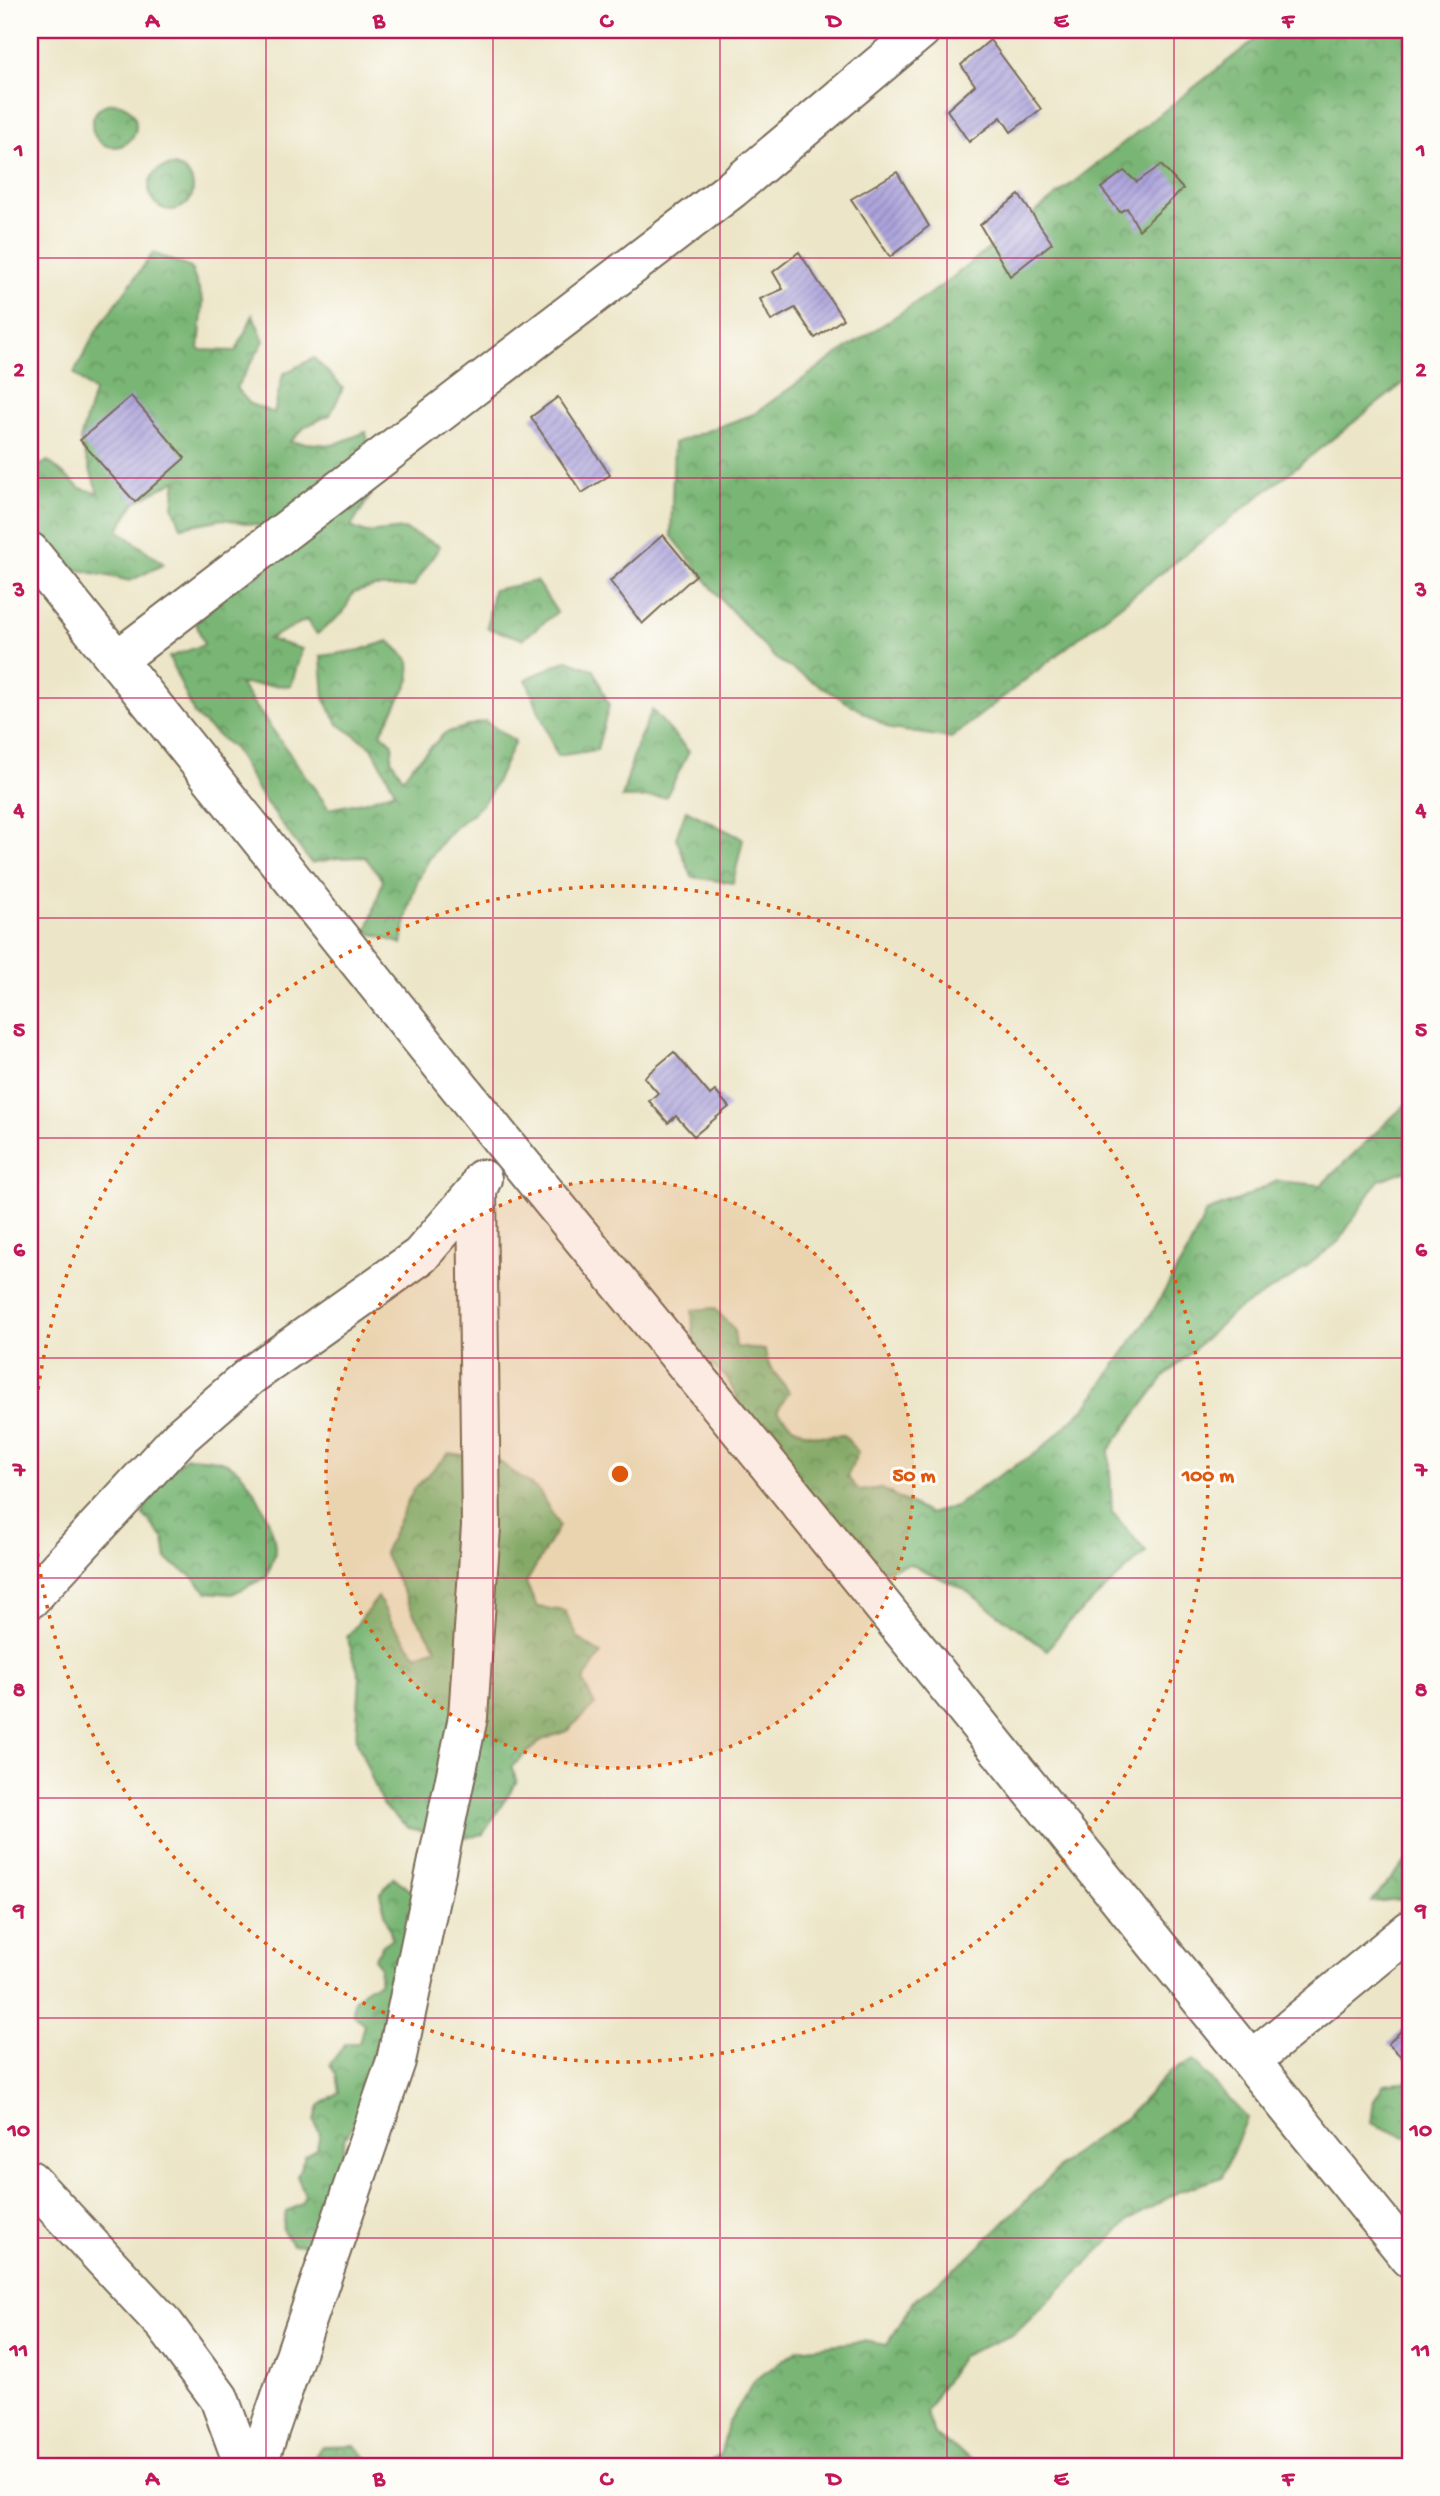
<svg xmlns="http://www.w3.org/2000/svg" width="1440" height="2496" font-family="'Gochi Hand',sans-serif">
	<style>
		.forest { fill: url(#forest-crowns); stroke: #5a704a; stroke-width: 2 }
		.building { fill: url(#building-hatch) }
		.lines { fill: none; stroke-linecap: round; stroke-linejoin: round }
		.minor-casing { stroke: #796b59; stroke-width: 42 }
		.minor { stroke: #fff; stroke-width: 38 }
		.grid { fill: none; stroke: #c2185b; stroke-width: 2; stroke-opacity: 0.55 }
		.ring { fill: none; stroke: #df570d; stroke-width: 3.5; stroke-dasharray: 3.5 7 }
		.centre { fill: #df570d; stroke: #fdfcf7; stroke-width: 3.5 }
		.ring-label { font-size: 21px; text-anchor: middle; font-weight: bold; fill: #df570d; stroke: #fdfcf7; stroke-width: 6; stroke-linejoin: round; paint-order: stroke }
		.neatline { fill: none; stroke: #c2185b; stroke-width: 2.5 }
		.grid-label { font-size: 23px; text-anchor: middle; font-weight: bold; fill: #c2185b }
	</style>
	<defs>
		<pattern id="forest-crowns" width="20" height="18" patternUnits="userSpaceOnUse" patternTransform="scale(1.75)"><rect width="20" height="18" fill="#79b675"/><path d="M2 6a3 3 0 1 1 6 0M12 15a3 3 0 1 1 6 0" fill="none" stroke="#64945f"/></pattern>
		<pattern id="building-hatch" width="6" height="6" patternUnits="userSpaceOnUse" patternTransform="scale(1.75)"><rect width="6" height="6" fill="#aca3dc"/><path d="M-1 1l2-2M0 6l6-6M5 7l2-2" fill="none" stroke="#8d85b2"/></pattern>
	</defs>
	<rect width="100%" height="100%" fill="#fdfcf7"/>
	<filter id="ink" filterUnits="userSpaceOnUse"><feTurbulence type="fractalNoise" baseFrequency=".0143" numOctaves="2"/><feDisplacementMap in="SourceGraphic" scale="14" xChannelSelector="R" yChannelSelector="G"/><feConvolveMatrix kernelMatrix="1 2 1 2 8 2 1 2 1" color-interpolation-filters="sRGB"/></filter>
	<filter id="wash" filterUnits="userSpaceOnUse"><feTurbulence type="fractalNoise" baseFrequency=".00686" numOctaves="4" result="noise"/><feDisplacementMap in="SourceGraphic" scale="28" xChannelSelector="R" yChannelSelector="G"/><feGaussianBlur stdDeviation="1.57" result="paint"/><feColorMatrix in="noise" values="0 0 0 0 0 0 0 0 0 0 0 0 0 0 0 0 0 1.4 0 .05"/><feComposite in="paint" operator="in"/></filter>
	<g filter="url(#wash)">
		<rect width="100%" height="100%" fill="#ece5c7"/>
		<path class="forest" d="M1267 30H1410V378L951 738 891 729 776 659 719 597 671 535 674 443 754 414 835 356 940 287Z
			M92 125a22 22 0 1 1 44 0a22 22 0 1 1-44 0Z
			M149 188a22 22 0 1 1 44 0a22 22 0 1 1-44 0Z
			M153 253 191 268 203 301 199 350 236 351 253 315 264 341 236 388 250 404 274 413 283 374 314 358 343 388 330 415 306 426 290 442 333 445 366 432 376 486 351 527 366 533 404 529 440 546 413 587H374L353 593 343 613 317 634 306 620 268 639 302 649 291 686 240 684 329 809 367 801 395 791 372 747 338 724 324 698 321 656 360 650 389 641 409 660 410 680 381 733 393 744 391 759 403 778 412 766 445 733 485 721 515 741C506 760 498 782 486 799 478 811 464 819 454 828 420 863 408 897 402 944L367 932 383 880 365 857 338 858 311 863 261 796 234 749 195 716 169 657 204 645 196 623 225 591 266 571 258 525 223 519 181 527 173 506 176 480 135 502 118 530 164 564 130 581 75 569 30 525V471L48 461 80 488 98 493 80 440 94 392 74 373 97 330Z
			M536 581 557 612 523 639 487 628 493 590Z
			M567 660 594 670 609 705 597 750 557 756 526 679Z
			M652 710 689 752 666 797 622 798 636 746Z
			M686 810 743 839 733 883 692 877 676 838Z
			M1410 1100V1169L1379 1180 1338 1242 1293 1277 1234 1312 1164 1377 1109 1450 1112 1512 1146 1552 1068 1623 1047 1650 964 1589 910 1564 884 1571 845 1545 754 1432 727 1378 694 1351 692 1310 714 1308 734 1329 736 1347 765 1350C769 1374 777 1372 789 1392L777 1411C802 1437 810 1437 844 1435L858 1453 847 1477 860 1491 880 1488 930 1514 956 1506 989 1482 1039 1451 1086 1407 1154 1309 1188 1251 1206 1212 1243 1198 1277 1181 1321 1185Z
			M449 1453 497 1460 539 1491 559 1526 526 1583 537 1607 565 1611 578 1638 601 1654 583 1681 595 1705 567 1731 542 1740 511 1767 517 1781 483 1834 460 1839 409 1828 383 1806 356 1739 360 1677 347 1637 378 1597 392 1623 417 1655 437 1648 415 1616 384 1553 413 1490Z
			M186 1457C201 1458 221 1458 234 1467 253 1481 275 1527 275 1550 275 1558 269 1569 267 1577L232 1594 207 1592 191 1576 167 1560 164 1539 143 1514 153 1487Z
			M1410 1857V1898L1371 1902Z
			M394 1877 426 1905 379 2040 361 2082 363 2109 345 2138 338 2175 319 2204 324 2222 317 2243 292 2245 282 2229 286 2212 301 2204 305 2195 297 2176 305 2156 317 2148 320 2133 314 2121 319 2106 339 2092 336 2075 330 2064 346 2043H359L364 2024 353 2014 354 2000 368 1987 379 1983 380 1966 374 1959 383 1945 392 1939 380 1894Z
			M1193 2061 1247 2118 1222 2177 1180 2191 1130 2220 1015 2334 961 2356 926 2411 934 2435 982 2466H705L721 2453 728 2424 755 2380 799 2349 864 2341 887 2345 914 2301 970 2256 1074 2153 1128 2116 1169 2072Z
			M1410 2081V2136L1405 2137 1371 2123 1374 2100 1384 2084Z
			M355 2446 375 2466H309L321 2447Z"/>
		<g id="blocks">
			<path class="building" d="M990 40 1041 109 1011 132 1001 117 969 142 947 110 975 85 961 65Z
				M1161 165 1183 189 1139 230 1127 208 1120 212 1101 188 1124 171 1137 182Z
				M897 172 929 226 890 257 851 199Z
				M1019 195 1052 243 1010 276 980 225Z
				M799 252 843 319 815 338 795 308 771 321 760 299 783 289 773 272Z
				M131 396 185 458 135 502 80 440Z
				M558 397 610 475 582 493 531 417Z
				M663 535 696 575 642 624 610 581Z
				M674 1052 710 1095 715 1091 729 1107 694 1136 676 1116 668 1123 649 1101 658 1093 644 1077Z
				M1405 2027 1410 2032V2065L1388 2044Z"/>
		</g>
	</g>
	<g filter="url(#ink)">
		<use href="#blocks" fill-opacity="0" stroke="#796b59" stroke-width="2"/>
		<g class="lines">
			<defs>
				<path id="minor" d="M30 552 501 1139 771 1468 1410 2258
					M117 660 732 189 921 30
					M30 1599 181 1436 250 1376 420 1256 477 1190 482 1179
					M1251 2061 1410 1930
					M30 2180 165 2325 219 2398 244 2466
					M257 2466 396 2061 468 1717 481 1526 477 1190"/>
			</defs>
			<use href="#minor" class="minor-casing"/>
			<use href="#minor" class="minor"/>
		</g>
	</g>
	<path class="grid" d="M266 30V2466M493 30V2466M720 30V2466M947 30V2466M1174 30V2466M30 258H1410M30 478H1410M30 698H1410M30 918H1410M30 1138H1410M30 1358H1410M30 1578H1410M30 1798H1410M30 2018H1410M30 2238H1410"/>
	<circle cx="620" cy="1474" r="294" fill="#df570d" fill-opacity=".12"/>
	<g class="ring">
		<circle cx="620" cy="1474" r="294"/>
		<circle cx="620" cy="1474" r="588"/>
	</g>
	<circle cx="620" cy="1474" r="10" class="centre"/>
	<g class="ring-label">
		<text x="914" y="1481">50 m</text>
		<text x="1208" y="1481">100 m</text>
	</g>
	<rect width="1440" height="2496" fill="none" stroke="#fdfcf7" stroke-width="77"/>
	<rect x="38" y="38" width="1364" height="2420" class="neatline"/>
	<g class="grid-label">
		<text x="152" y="27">A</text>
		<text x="379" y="27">B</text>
		<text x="606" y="27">C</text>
		<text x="834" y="27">D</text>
		<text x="1061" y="27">E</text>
		<text x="1288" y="27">F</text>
		<text x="19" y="156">1</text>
		<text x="1421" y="156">1</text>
		<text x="19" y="376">2</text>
		<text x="1421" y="376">2</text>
		<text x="19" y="596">3</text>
		<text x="1421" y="596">3</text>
		<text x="19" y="816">4</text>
		<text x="1421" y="816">4</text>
		<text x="19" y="1036">5</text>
		<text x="1421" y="1036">5</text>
		<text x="19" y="1256">6</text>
		<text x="1421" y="1256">6</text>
		<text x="19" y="1476">7</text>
		<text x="1421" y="1476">7</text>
		<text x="19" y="1696">8</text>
		<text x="1421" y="1696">8</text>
		<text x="19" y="1916">9</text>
		<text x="1421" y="1916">9</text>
		<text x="19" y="2136">10</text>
		<text x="1421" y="2136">10</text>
		<text x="19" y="2356">11</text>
		<text x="1421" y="2356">11</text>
		<text x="152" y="2485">A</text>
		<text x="379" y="2485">B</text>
		<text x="606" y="2485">C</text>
		<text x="834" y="2485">D</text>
		<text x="1061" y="2485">E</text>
		<text x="1288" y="2485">F</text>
	</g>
</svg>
